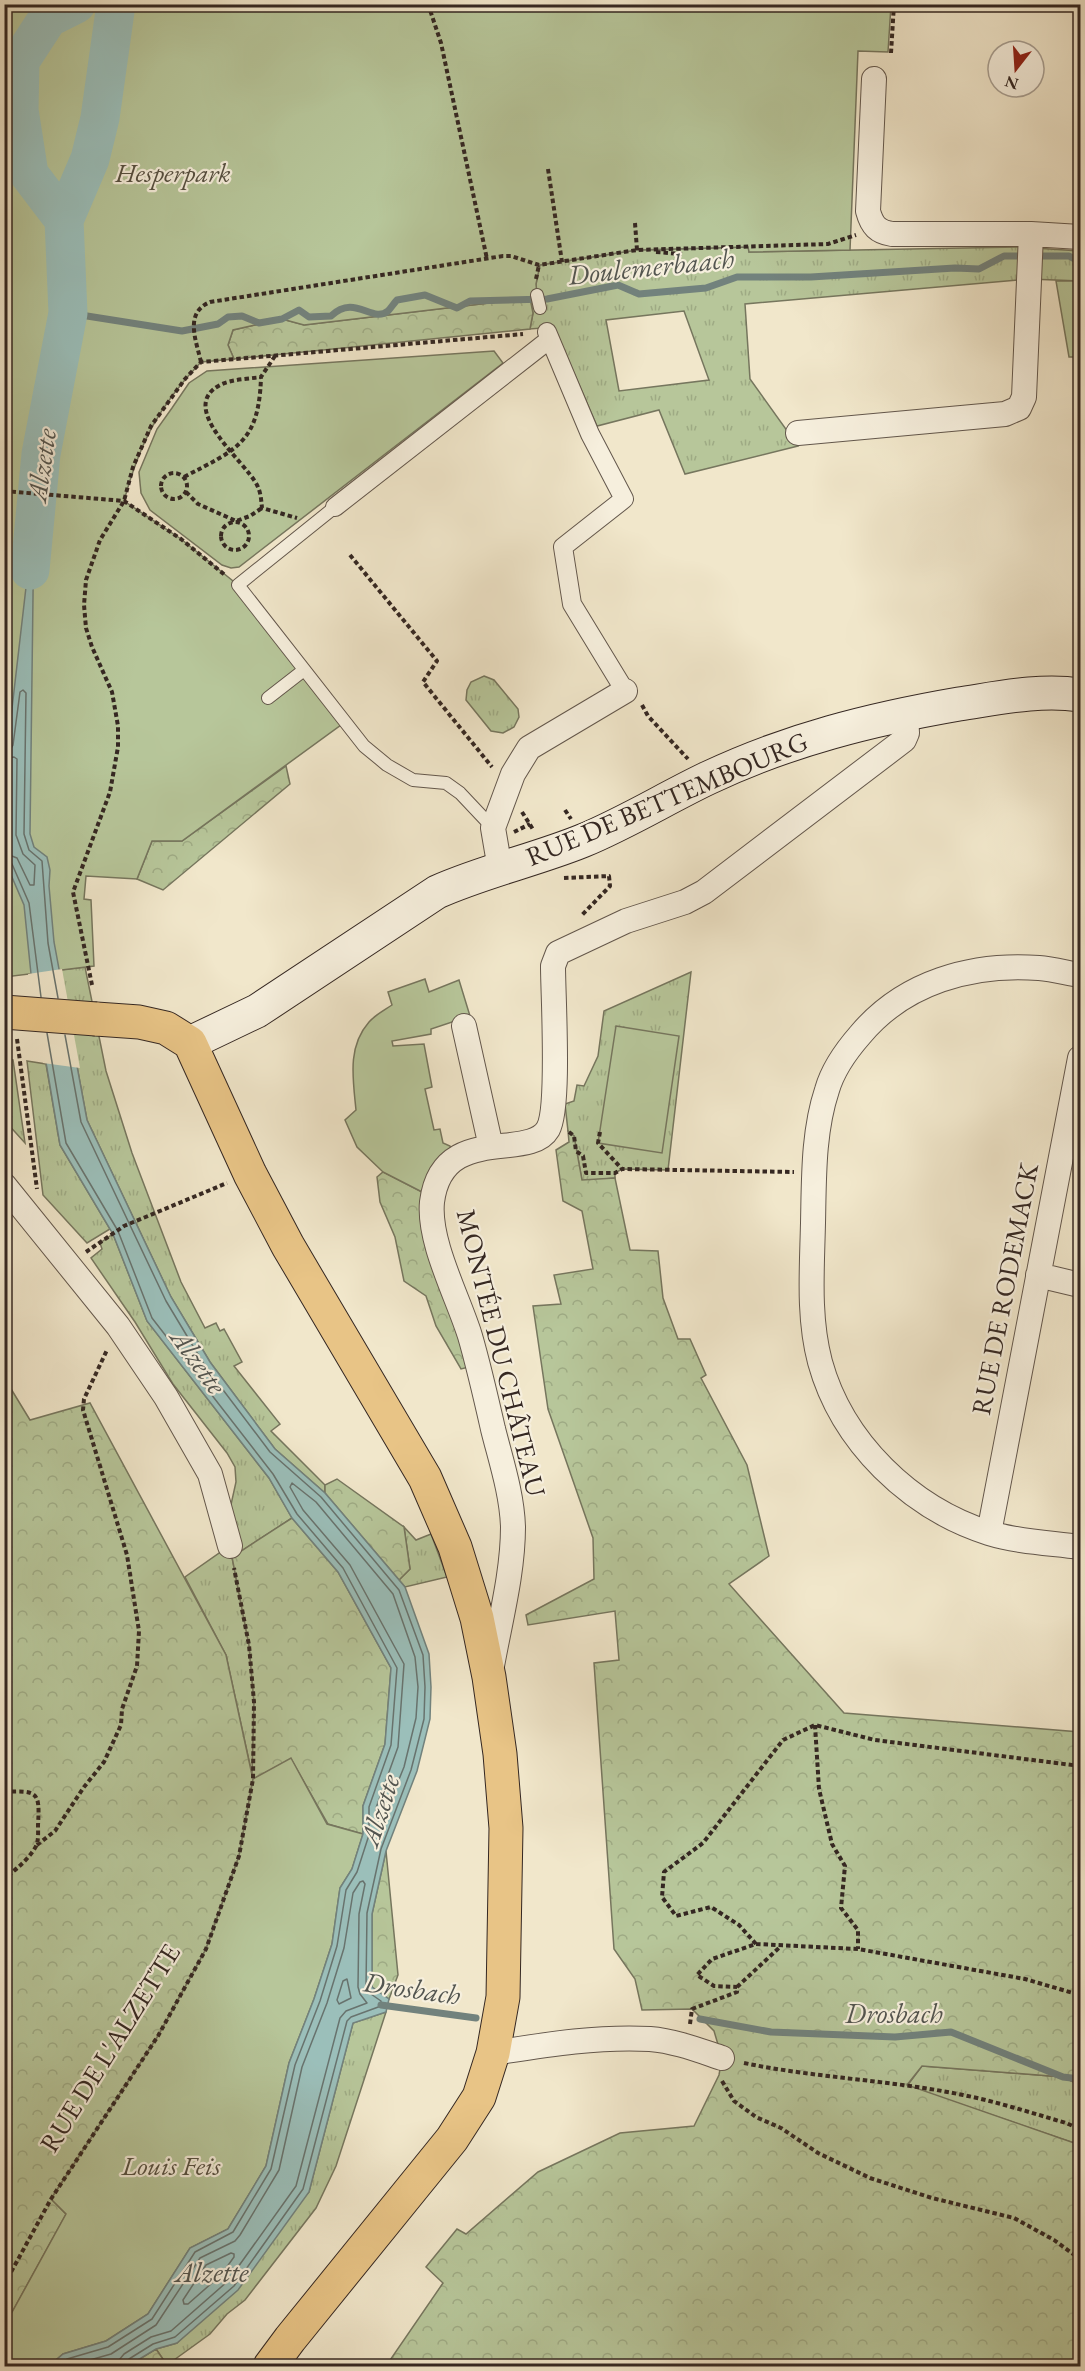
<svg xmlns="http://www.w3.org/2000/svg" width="1085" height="2371" font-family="'EB Garamond',serif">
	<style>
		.grass { fill: url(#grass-tufts); stroke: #76765e; stroke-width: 1.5; fill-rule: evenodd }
		.forest { fill: url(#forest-crowns); stroke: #76765e; stroke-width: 1.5 }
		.green { fill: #b7c69a; stroke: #76765e; stroke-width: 1.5 }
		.water { fill: #9bbfba; stroke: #72827d; stroke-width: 1.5 }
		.pier { fill: #f1e7cb }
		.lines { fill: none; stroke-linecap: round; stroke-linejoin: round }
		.shore { stroke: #68736e; stroke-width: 1.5 }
		.stream { stroke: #72827d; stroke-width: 7 }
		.river { stroke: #9bbfba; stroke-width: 39 }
		.service-casing { stroke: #63574c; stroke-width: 14 }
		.pedestrian-casing { stroke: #63574c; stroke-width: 20 }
		.minor-casing { stroke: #63574c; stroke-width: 26 }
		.secondary-casing { stroke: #342722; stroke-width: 35 }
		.primary-casing { stroke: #342722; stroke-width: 35 }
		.path { stroke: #342722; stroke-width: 4; stroke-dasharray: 4.5 3; stroke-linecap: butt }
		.service { stroke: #f6efdd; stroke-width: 12 }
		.pedestrian { stroke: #f6efdd; stroke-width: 18 }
		.minor { stroke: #f6efdd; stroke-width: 24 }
		.secondary { stroke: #f6efdd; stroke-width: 33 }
		.primary { stroke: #e8c486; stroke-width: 33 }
		.primary-bridge-casing { stroke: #342722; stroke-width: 35; stroke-linecap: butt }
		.primary-bridge { stroke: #e8c486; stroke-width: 33 }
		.labels { text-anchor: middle; stroke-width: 4.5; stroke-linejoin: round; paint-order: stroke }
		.park-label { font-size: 27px; font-style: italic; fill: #554f40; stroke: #f6efdd }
		.street-label { font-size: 27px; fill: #342722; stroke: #f6efdd }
		.water-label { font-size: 28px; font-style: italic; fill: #535550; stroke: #f6efdd }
	</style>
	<defs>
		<pattern id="grass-tufts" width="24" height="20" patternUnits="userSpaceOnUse" patternTransform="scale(1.5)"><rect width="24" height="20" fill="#b7c69a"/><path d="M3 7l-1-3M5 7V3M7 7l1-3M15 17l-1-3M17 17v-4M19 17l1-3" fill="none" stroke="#9eaa84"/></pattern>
		<pattern id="forest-crowns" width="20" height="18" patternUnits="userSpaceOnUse" patternTransform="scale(1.5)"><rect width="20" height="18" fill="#b7c69a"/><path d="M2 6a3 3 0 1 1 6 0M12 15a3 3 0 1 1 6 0" fill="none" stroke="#9eaa84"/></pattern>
	</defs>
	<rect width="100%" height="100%" fill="#f1e7cb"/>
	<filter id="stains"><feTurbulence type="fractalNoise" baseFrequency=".00333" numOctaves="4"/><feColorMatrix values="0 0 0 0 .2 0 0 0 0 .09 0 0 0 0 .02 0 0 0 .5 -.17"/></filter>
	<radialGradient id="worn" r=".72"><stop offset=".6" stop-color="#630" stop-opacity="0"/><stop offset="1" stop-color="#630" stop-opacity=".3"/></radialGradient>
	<path class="grass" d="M749 247V252L1019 247 1080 251V281L1029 279 745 304 750 379 798 446 685 474 659 410 597 426 554 327 530 329 533 313 530 298 537 294 536 285 539 265 637 250ZM684 311 709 380 619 391 606 320Z
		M484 676 494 680 518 709 519 717 514 727 503 733 491 731 466 700 467 690 471 682Z
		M85 967 106 1071 132 1153 181 1282 205 1328 216 1323 220 1331 224 1329 242 1362 234 1366 280 1424 271 1431 325 1485V1493L275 1449 210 1362 171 1297 87 1120 59 970Z
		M691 972 668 1170 622 1169 615 1173V1178L582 1181 574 1136 568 1131 565 1104 574 1101 577 1085 584 1086 598 1056 604 1011Z
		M5 1059 13 1060 25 1143 5 1121Z
		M27 1061 46 1064 60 1145 110 1229 87 1243 43 1195Z
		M113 1234 147 1321 269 1478 292 1518 232 1557 249 1645 254 1702 253 1779 226 1655 185 1577 229 1546 230 1509 236 1482 235 1467 227 1453 173 1384 135 1322 91 1258 102 1249 100 1243Z
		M404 1527 416 1540 431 1534 447 1577 405 1587 399 1580 410 1569Z
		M386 2012 336 2166 316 2208 245 2300 227 2314 210 2334 167 2365 156 2349 177 2343 309 2192 353 2023Z
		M922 2066 1063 2077 1080 2085V2145L907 2086Z"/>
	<path class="forest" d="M530 298 533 313 530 329 234 359 228 345 233 330 282 319 304 325Z
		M286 766 290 784 163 890 137 879 152 841H182Z
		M568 1131 574 1136 582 1180 615 1178 630 1250 658 1251 663 1298 678 1339H690L706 1375 701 1378 747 1465 769 1556 729 1584 844 1713 1080 1732V2085L1063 2077 922 2066 907 2085 1080 2145V2366H386L443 2283 426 2267 457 2229 466 2234 538 2172 620 2133 694 2126 719 2075 722 2058 714 2031 692 2009 642 2010 635 1979 614 1949 594 1663 619 1660 615 1611 528 1625 526 1615 594 1579 593 1538 548 1409 533 1306 561 1304 554 1275 593 1269 582 1211 563 1201 556 1150 569 1142Z
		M383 1172 426 1194 469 1367 461 1369 436 1326 426 1296 404 1281 395 1237 380 1202 377 1177Z
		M5 1379 30 1420 90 1403 226 1655 252 1775 254 1702 249 1645 232 1557 292 1518 338 1572 391 1668 385 1744 363 1806V1834L328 1824 291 1759 253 1779 239 1856 206 1949 158 2036 51 2199 66 2214 5 2325Z
		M337 1479 404 1527 410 1569 399 1580 325 1493V1485Z
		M386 1851 398 1975 389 1999 372 1987V1914Z
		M156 2349 167 2365 165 2366H128Z"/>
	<path class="green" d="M4 5H891L888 52 858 51 850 250 749 252 748 247 637 250 540 265 536 284 537 295 530 298 304 325 282 319 233 330 228 345 234 359 201 362C159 406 140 442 124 501L181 539 238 585 345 722 182 841H152L137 879 86 876 84 899 91 900 94 966 5 977Z
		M1056 281H1080V357H1069Z
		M494 351 503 363 239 567 231 568 222 565 150 510 141 493 139 472 157 429 172 408 189 383 207 371Z
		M425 979 429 992 459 980 470 1016 431 1029V1034L392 1041 393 1046 424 1044 432 1087 425 1089 434 1130 440 1129 443 1143 450 1146 452 1152 426 1194 383 1172 357 1147 345 1120 356 1110C353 1079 347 1047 369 1022 375 1015 385 1010 392 1005L388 992Z
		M616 1026 679 1036 662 1153 598 1143Z
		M291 1758 327 1824 363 1834 352 1869 340 1888 332 1944 314 1999 289 2063 266 2166 228 2229 190 2248 148 2314 106 2341 63 2354 49 2366H5V2325L66 2214 51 2199 158 2036 206 1949 239 1856 253 1779Z"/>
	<path class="water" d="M34 518 30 834 34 847 47 857 50 870 49 886 54 942 87 1120 171 1297 210 1362 275 1449 325 1493 405 1587 429 1654 431 1687 430 1719 417 1771 386 1851 372 1914V1987L389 1999 386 2012 353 2023 309 2192 238 2290 177 2343 156 2349 128 2366H49L63 2354 106 2341 148 2314 190 2248 228 2229 266 2166 289 2063 314 1999 332 1944 340 1888 352 1869 363 1834V1806L385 1744 391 1668 338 1572 292 1518 269 1478 147 1321 113 1234 60 1145 31 974 24 905 5 861V769Z"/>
	<path class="pier" d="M62 969 80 1068 43 1063 28 974Z"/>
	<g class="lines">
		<path class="shore" d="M4 751 10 750 13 745 20 692 23 690 26 693 24 834 29 850 42 861 48 943 58 998
			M4 758 14 757 17 759 16 835 23 854 35 865 34 885H30L17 858 4 853
			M4 767 8 770V841L4 844
			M4 860 12 864 29 903 41 997
			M47 1033 66 1143 118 1231 152 1318 273 1474 297 1514 343 1568 397 1668 391 1745 369 1807V1835L357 1872 346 1890 337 1946 320 2001 295 2065 271 2169 233 2232 195 2252 152 2319 108 2347 67 2359 58 2366
			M65 1035 81 1122 166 1301 205 1366 270 1452 321 1497 399 1590 423 1655 425 1687 424 1719 411 1770 381 1849 367 1913 366 1987 368 1992 381 2001V2006L351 2017 347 2021 303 2189 234 2286 175 2337 153 2344 129 2359 126 2366
			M292 1483 316 1502 393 1594 415 1657 418 1687 416 1718 404 1767 380 1826 376 1824V1808L398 1747 404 1664 350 1565 303 1510 290 1487Z
			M347 1979 351 1998 339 2004 337 2000 343 1981Z
			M231 2253 234 2254V2257L221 2275 188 2304H184L183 2300 206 2265Z
			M69 2366 111 2354 156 2325 200 2258 235 2241 240 2235 279 2170 302 2067 327 2003 344 1948 353 1893 360 1882 363 1881 365 1884 359 1914 358 1987 360 1994 367 2003 346 2011 340 2018 296 2186 228 2281 171 2331 151 2337 124 2354 119 2360 118 2366"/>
		<path class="stream" d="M68 313 182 331 218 324 228 317 242 316 259 323 282 319 299 310 309 317 331 316C355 293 372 324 388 311 391 308 394 303 397 300L425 295 457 308 470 301 547 299 618 285 639 294 706 288 737 277H811L955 268 979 269 1004 256H1069L1080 262
			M381 2005 476 2018
			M700 2019 771 2032 895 2037 951 2032 1063 2077 1080 2079"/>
		<path class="river" d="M64 220 29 174 19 110 20 61 48 18 76 4
			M30 570 41 454 68 313 64 220 90 159 100 118 116 4"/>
		<defs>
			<path id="service" d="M537 295 540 308
				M335 507 238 585 364 746 387 765 413 780 446 783 460 793 493 828
				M268 698 304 670"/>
			<path id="pedestrian" d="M547 332 590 434 624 499 563 547 572 604 625 691
				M335 507 550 339"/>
			<path id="minor" d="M874 79 868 211C872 226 878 232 892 234H1031L1080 237
				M798 433 1005 414 1019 408 1024 397 1031 234
				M500 869 493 828 513 774 529 748 625 691
				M1080 975C1067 973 1053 969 1039 968 972 963 904 982 860 1035 846 1051 833 1069 827 1090 813 1132 814 1179 813 1223 812 1269 808 1317 820 1362 842 1442 910 1508 989 1533 1018 1542 1051 1543 1080 1547
				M464 1026 491 1147
				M4 1185 118 1326 166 1397 210 1474 230 1546
				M1038 1275 1080 1285
				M989 1533 1080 1058
				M492 1666C500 1621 513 1573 513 1527 512 1494 501 1461 493 1429 486 1398 479 1367 470 1336 458 1297 428 1242 432 1202 442 1122 529 1162 548 1129 560 1108 553 996 553 966L558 953 626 921 685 902 704 892 904 740 907 733 906 713
				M493 2053C544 2045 598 2036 650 2039 675 2041 698 2050 722 2058"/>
			<path id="secondary" d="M190 1043 257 1011 437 892C484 871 535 860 582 841 626 823 666 798 708 778 788 740 872 719 959 704 999 698 1040 689 1080 695"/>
			<path id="primary" d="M96 1019 139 1022 166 1028 190 1043 250 1174 288 1246 425 1478 455 1547 477 1618 489 1677 500 1754 506 1828 503 1997 493 2053 479 2097 452 2139 290 2339 270 2366"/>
		</defs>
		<use href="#service" class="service-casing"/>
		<use href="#pedestrian" class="pedestrian-casing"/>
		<use href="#minor" class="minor-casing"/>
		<use href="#secondary" class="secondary-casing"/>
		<use href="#primary" class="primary-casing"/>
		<path class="path" d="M428 4 441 43 487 259
			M891 53 894 4
			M548 169 562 262
			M635 223 637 250 639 251
			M656 252 682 254
			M536 279 539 265
			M275 356 261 377C248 379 232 379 220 385 176 408 245 461 257 485 261 493 261 499 262 508L297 518
			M201 362C196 340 184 313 210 302L503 256H511L539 265 637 250 828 244 856 235
			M161 486a13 13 0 1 1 26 0a13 13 0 1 1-26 0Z
			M184 477C237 449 259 443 261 377
			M4 491 124 501 181 539 225 575
			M186 492 198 504 236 521 250 516 262 508
			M221 536a14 14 0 1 1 28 0a14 14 0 1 1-28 0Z
			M350 555 437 661 423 682 492 767
			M642 705 648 716 688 759
			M565 810 571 819
			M522 812 534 831
			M514 832 530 824
			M564 878 609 876 610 886 581 916
			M4 944 10 987
			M92 985 73 892 110 792 118 747V726L112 692 92 647 86 628 84 605 86 580 100 540 124 501 133 467 151 426 185 379 201 362 523 334
			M17 1039 37 1189
			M569 1132 574 1136 576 1151 583 1156 586 1173H615L622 1169 794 1172
			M600 1132 598 1143 622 1169
			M86 1252 124 1226 227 1183
			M815 1725 819 1789 832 1844 845 1866 841 1908 858 1930V1949
			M4 1792C38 1790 40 1792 38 1825 38 1832 39 1842 35 1848 27 1861 16 1869 4 1879
			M37 1845 55 1831 84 1787 104 1762 121 1725 122 1709 137 1666 139 1631 127 1555 83 1410 84 1399 107 1350
			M756 1944 739 1925 711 1907 676 1916 662 1897 664 1872 703 1843 783 1740 815 1725 875 1740 1080 1766
			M737 1987 781 1946
			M690 2024 692 2009 737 1992V1987L714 1986 697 1975 712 1959 756 1944 858 1949 1025 1979 1080 1995
			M744 2063C816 2078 891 2080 963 2095 998 2102 1032 2113 1066 2123L1080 2129
			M722 2081 734 2101 756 2117 781 2128 818 2153 870 2178 932 2198 1014 2218 1054 2240 1080 2259
			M4 2285 51 2199 158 2036 206 1949 239 1856 253 1779 254 1702 249 1645 234 1568"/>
		<use href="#service" class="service"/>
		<use href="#pedestrian" class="pedestrian"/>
		<use href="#minor" class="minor"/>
		<use href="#secondary" class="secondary"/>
		<use href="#primary" class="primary"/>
		<defs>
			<path id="primary-bridge" d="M4 1012 96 1019"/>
		</defs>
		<use href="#primary-bridge" class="primary-bridge-casing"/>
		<use href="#primary-bridge" class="primary-bridge"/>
	</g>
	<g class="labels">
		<g class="park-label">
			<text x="173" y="182">Hesperpark</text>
			<text x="171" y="2175">Louis Feis</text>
		</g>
		<g class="street-label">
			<text transform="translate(667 799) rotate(-23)" y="9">RUE DE BETTEMBOURG</text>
			<text transform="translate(1005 1289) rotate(-79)" y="9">RUE DE RODEMACK</text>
			<text transform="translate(501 1353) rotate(76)" y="9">MONTÉE DU CHÂTEAU</text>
			<text transform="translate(110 2048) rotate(-58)" y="9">RUE DE L'ALZETTE</text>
		</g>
		<g class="water-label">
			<text transform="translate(651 266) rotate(-6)" y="10">Doulemerbaach</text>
			<text transform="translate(41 465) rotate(-82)" y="10">Alzette</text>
			<text transform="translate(199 1361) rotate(54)" y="10">Alzette</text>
			<text transform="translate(379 1810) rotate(-72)" y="10">Alzette</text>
			<text transform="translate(412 1988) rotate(8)" y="10">Drosbach</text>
			<text x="894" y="2023">Drosbach</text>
			<text x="212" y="2282">Alzette</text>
		</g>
	</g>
	<rect width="1085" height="2371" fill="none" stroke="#f1e7cb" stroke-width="24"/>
	<rect x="6" y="6" width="1073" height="2359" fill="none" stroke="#342722" stroke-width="3"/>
	<rect x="12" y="12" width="1061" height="2347" fill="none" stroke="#342722" stroke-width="1.5"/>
	<g transform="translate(1016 69) rotate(197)"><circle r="28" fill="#f6efdd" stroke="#a89f92" stroke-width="1.5"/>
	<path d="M0-4.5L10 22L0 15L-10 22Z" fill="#8f2418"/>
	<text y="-9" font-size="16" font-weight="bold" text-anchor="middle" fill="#342722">N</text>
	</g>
	<rect width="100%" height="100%" filter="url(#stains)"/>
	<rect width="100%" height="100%" fill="url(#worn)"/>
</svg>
